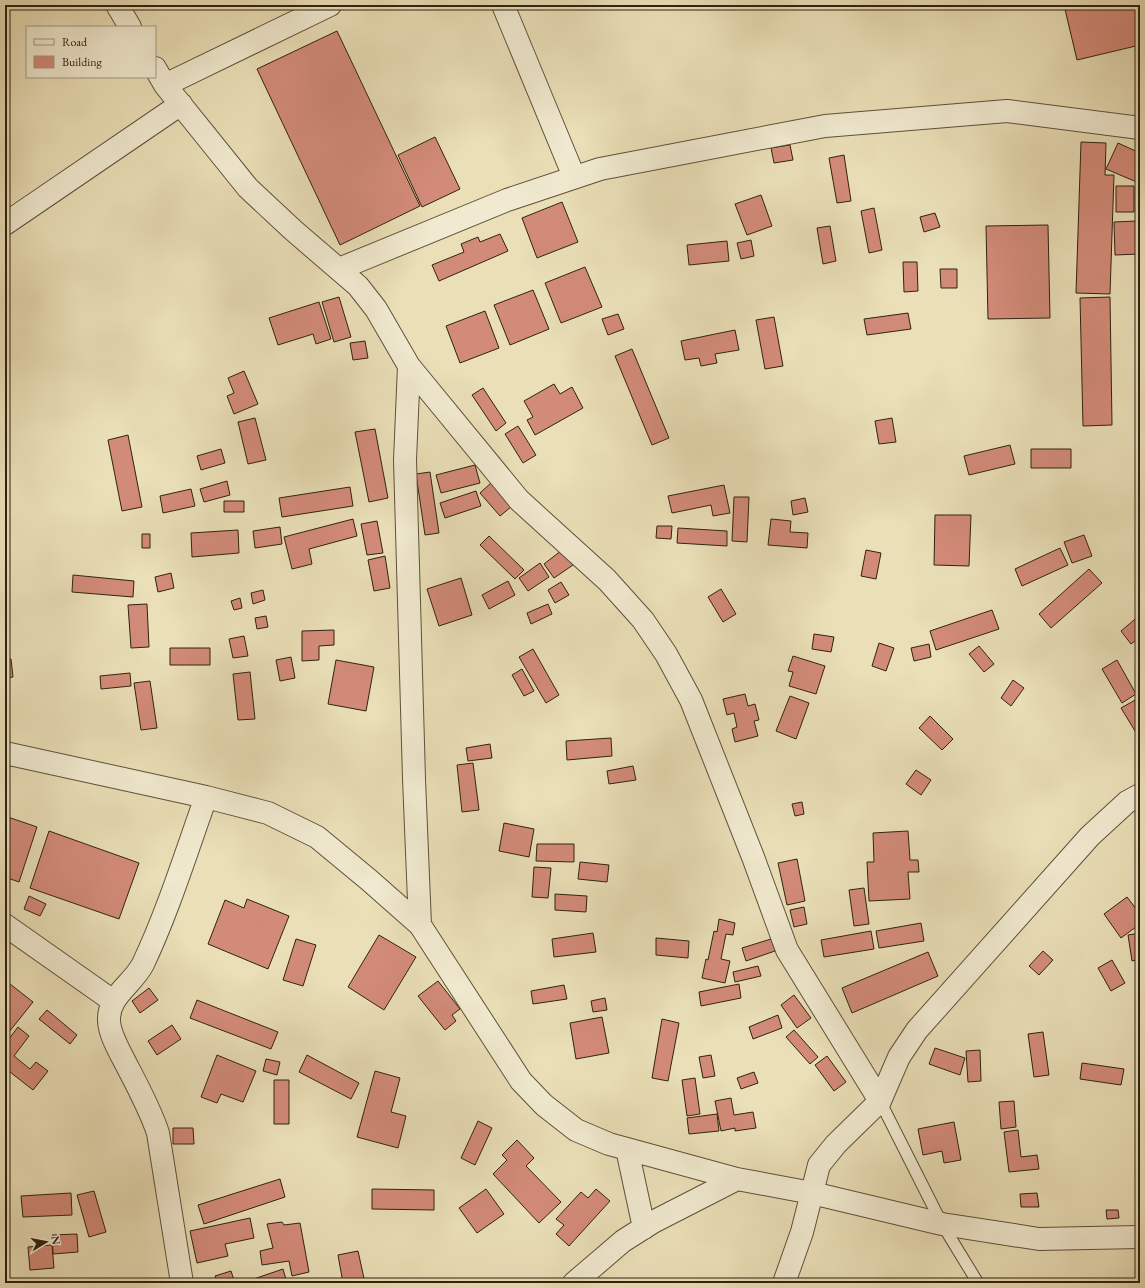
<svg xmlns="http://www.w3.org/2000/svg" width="1145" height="1288" font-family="'EB Garamond',serif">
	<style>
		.building { fill: #d38b79; stroke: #2f2210 }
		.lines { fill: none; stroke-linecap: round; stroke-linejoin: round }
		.lane-casing { stroke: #5e513a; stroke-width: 13 }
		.street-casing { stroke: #5e513a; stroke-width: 24 }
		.lane { stroke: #f1ead0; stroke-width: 11 }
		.street { stroke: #f1ead0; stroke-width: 22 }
	</style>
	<rect width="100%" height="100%" fill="#eadfb7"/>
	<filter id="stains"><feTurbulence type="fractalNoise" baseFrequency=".005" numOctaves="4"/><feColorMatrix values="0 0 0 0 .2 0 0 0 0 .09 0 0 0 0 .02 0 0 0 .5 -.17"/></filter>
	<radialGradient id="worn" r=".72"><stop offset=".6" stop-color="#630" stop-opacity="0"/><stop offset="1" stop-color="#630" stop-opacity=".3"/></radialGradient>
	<path class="building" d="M1064 5H1140V45L1077 60Z
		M337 31 420 206 340 245 257 69Z
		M435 137 460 189 422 207 398 155Z
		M1081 142 1106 143 1105 175H1114L1110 294 1076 293Z
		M1118 143 1140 153 1139 183 1106 169Z
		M790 145 793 160 774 163 771 148Z
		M844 155 851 201 837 203 829 158Z
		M1116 186H1134V212H1116Z
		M1140 191V200L1136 199Z
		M761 195 772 226 747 235 735 204Z
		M562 202 578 242 537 258 522 218Z
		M874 208 882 250 869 253 861 211Z
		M935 213 940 227 924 232 920 217Z
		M1137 221 1139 254 1115 255 1114 222Z
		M1048 225 1050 318 988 319 986 226Z
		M830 226 836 261 823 264 817 228Z
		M500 234 508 251 439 281 432 265 464 252 461 244 478 237 480 242Z
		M751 240 754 256 741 259 737 243Z
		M727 241 729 261 689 265 687 245Z
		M903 262H917L918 291 904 292Z
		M585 267 602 307 561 323 545 283Z
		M940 269H957V288H941Z
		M533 290 549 329 510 345 494 305Z
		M339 297 351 337 334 342 322 302Z
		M1110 297 1112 425 1083 426 1080 298Z
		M319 302 331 339 316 344 313 334 278 345 269 318Z
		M485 311 499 348 460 363 446 326Z
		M908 313 911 329 867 335 864 319Z
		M618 314 624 329 608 335 602 319Z
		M774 317 783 366 765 369 756 320Z
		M735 330 739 350 715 354 717 363 701 366 699 358 685 360 681 341Z
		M1140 334V354L1136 353Z
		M365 341 368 358 353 360 350 343Z
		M632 349 669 438 652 445 615 356Z
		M244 371 258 404 234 414 227 396 234 393 228 378Z
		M554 384 560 394 572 387 583 408 535 435 527 420 533 417 524 401Z
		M483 388 506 423 496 431 472 395Z
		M255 418 266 460 248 464 238 422Z
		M892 418 896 442 879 444 875 421Z
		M518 426 536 455 523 463 505 434Z
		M375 429 388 498 369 502 355 432Z
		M128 435 142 507 122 511 108 440Z
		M1010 445 1015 464 969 475 964 456Z
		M221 449 225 463 201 470 197 456Z
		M1031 449H1071V468H1031Z
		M475 465 480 483 441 493 436 475Z
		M430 472 439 533 425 535 416 474Z
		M227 481 230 495 204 502 200 489Z
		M491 483 511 507 500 516 480 493Z
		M724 485 730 513 713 516 711 505 672 513 668 496Z
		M350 487 353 506 282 517 279 498Z
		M191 489 195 506 163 513 160 496Z
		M476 491 481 506 445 518 440 503Z
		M734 497H749L747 542 732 541Z
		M805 498 808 512 793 515 791 501Z
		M224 501H244V512H224Z
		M935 515H971L969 566 934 565Z
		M353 519 357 536 309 549 312 564 292 569 284 537Z
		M771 519 791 521 790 532 808 533 807 548 768 545Z
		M377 521 383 553 367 555 361 524Z
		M657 526H672L671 539 656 538Z
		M280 527 282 544 255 548 253 531Z
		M678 528 727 531V546L677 543Z
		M238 530 239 553 192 557 191 533Z
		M142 534H150V548H142Z
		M1084 535 1092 556 1072 563 1064 542Z
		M489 536 524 570 515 579 480 545Z
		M1060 548 1068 565 1022 586 1015 569Z
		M562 550 573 565 554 578 544 564Z
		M866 550 881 553 876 579 861 576Z
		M385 556 390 588 374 591 368 560Z
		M540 563 549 577 528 591 519 578Z
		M1089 569 1102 583 1051 628 1039 614Z
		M171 573 174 588 158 592 155 577Z
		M73 575 134 581 133 597 72 592Z
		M461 578 472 615 439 626 427 589Z
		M508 581 515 595 489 609 482 595Z
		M561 582 569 595 555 603 548 590Z
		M721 589 736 614 723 622 708 597Z
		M263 590 265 600 253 604 251 593Z
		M240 598 242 608 234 610 231 601Z
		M147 604 149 647 131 648 128 605Z
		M548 604 552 614 531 624 527 613Z
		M992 610 999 629 936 650 930 631Z
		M1140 615V637L1131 644 1121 631Z
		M266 616 268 627 257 629 255 618Z
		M334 630V645L319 646V660L302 661V631Z
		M814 634 834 637 831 652 812 649Z
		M244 636 248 656 233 658 229 639Z
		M879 643 894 648 886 671 872 666Z
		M929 644 931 657 914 661 911 648Z
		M979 646 994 664 984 672 969 654Z
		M170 648H210V665H170Z
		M533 649 559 695 546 703 519 657Z
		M793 656 825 666 816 694 789 686 793 672 788 671Z
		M291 657 295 678 280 681 276 660Z
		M11 659 13 677 5 678V660Z
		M336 660 374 667 366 711 328 704Z
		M1117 660 1136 694 1122 703 1102 669Z
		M522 669 534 691 524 696 512 675Z
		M250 672 255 719 238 720 233 674Z
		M130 673 131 686 101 689 100 676Z
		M1013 680 1024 688 1011 706 1001 698Z
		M150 681 157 728 141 730 134 683Z
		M745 694 748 706 755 704 759 720 754 721 758 736 735 742 732 729 737 727 734 713 727 715 723 699Z
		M790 696 809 703 796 739 776 731Z
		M1137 699 1140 704V739L1121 708Z
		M930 716 953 739 942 750 919 728Z
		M611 738 612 756 567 760 566 741Z
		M490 744 492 758 468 761 466 748Z
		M473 763 479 810 462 812 457 765Z
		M633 766 636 780 609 784 607 771Z
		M916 770 931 780 921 795 906 784Z
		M802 802 804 814 795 816 792 804Z
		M8 817 37 827 19 882 5 877V828Z
		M504 823 534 829 529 857 499 851Z
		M49 831 139 863 119 919 30 888Z
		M908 831 910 860H918L919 872H908L910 899 869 901 867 862H874L873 833Z
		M537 844H574V862L536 861Z
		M797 859 805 901 787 905 778 863Z
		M580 862 609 865 607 882 578 879Z
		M534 867 551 868 548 898 532 897Z
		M864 888 869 924 854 926 849 890Z
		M555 894 587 896 586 912 555 910Z
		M29 896 46 904 40 916 24 909Z
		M1127 897 1140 914V924L1121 938 1104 914Z
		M247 899 289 916 268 969 208 944 225 900 244 908Z
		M804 907 807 924 794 927 790 910Z
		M719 919 735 923 733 935 726 934 721 959 730 961 725 983 702 978 706 959 708 960 714 931 717 932Z
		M921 923 924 941 879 948 876 931Z
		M871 931 874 949 824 957 821 940Z
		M593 933 596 952 554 957 552 939Z
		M1140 933V959L1132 961 1128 935Z
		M379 935 416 957 384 1010 348 987Z
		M656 938 689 941 688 958 656 955Z
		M296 939 316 945 303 986 283 980Z
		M771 939 775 951 746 961 742 948Z
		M1043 951 1053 960 1039 975 1029 966Z
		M928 952 938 976 852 1013 842 988Z
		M1112 960 1125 983 1111 991 1098 968Z
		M758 966 761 976 735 982 733 972Z
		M5 980 33 1002 5 1037Z
		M438 981 460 1009 452 1015 456 1021 445 1030 418 996Z
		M739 984 741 998 701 1006 699 992Z
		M564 985 567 999 533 1004 531 991Z
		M149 988 158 1000 140 1013 132 1001Z
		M794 995 811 1018 797 1028 781 1005Z
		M605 998 607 1010 593 1012 591 1001Z
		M197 1000 278 1032 271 1049 190 1018Z
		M47 1010 77 1035 70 1044 39 1019Z
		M778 1015 782 1028 753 1039 749 1027Z
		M602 1017 609 1053 576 1059 570 1023Z
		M662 1019 679 1023 668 1081 652 1078Z
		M172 1025 181 1039 157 1055 148 1041Z
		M18 1027 29 1036 14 1056 30 1069 36 1062 48 1071 33 1090 5 1068V1044Z
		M794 1030 818 1057 810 1064 786 1037Z
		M1043 1032 1049 1075 1034 1077 1028 1034Z
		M935 1048 965 1058 960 1075 929 1064Z
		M980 1050 981 1081 968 1082 966 1051Z
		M217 1055 256 1071 243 1102 221 1094 217 1103 201 1097Z
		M307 1055 359 1083 351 1099 299 1072Z
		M711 1055 715 1076 703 1078 699 1057Z
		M827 1056 846 1082 834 1091 815 1065Z
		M266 1059 280 1062 277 1075 263 1071Z
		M1082 1063 1124 1069 1121 1085 1080 1079Z
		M375 1071 400 1078 391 1112 406 1116 398 1148 357 1137Z
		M754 1072 758 1083 741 1089 737 1078Z
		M695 1078 700 1114 687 1116 682 1080Z
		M274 1080H289V1124H274Z
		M731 1098 734 1115 753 1112 756 1128 735 1131V1128L721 1131 715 1101Z
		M1014 1101 1016 1127 1001 1129 999 1102Z
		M717 1114 719 1131 689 1134 687 1118Z
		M478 1121 492 1128 475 1165 461 1158Z
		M954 1122 961 1160 944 1163 942 1151 923 1155 918 1129Z
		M173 1128H193L194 1144H173Z
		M1018 1130 1021 1157 1037 1155 1039 1169 1009 1172 1004 1132Z
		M517 1140 534 1158 526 1166 561 1202 539 1223 493 1174 507 1160 502 1155Z
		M280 1179 285 1197 204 1224 198 1205Z
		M372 1189 434 1190V1210L372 1209Z
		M486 1189 504 1214 477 1233 459 1208Z
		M596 1189 610 1201 569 1246 556 1234 564 1225 556 1219 581 1192 588 1198Z
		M94 1191 106 1232 89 1237 77 1195Z
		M71 1193 72 1215 23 1217 21 1196Z
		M1037 1193 1039 1207H1021L1020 1194Z
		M1106 1210H1118L1119 1218 1107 1219Z
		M250 1218 254 1238 225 1244 228 1256 197 1263 190 1231Z
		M282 1222 284 1225 300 1223 309 1272 292 1276 289 1261 262 1265 260 1251 273 1248 267 1224Z
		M77 1234 78 1252 53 1254 52 1235Z
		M52 1245 54 1268 30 1270 28 1247Z
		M358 1251 365 1283H343L338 1255Z
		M283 1269 287 1283H242Z
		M231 1271 235 1283H218L215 1276Z
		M638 1279 641 1283H633Z"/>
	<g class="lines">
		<defs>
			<path id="lane" d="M880 1101 942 1224 978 1283"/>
			<path id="street" d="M117 5 130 27
				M503 5 570 167
				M155 68 165 85 248 188 293 230 358 286 376 309 409 366 519 500 607 580 643 620 666 654 691 700 753 857 787 950 880 1101
				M165 85 330 5
				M5 224 181 104
				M339 269 507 200 600 169 825 126 1007 111 1140 128
				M409 366 405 460 414 779 420 925
				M5 753 206 797 268 813 317 837 369 880 420 925 521 1081 544 1105 576 1130 609 1144 737 1179 812 1193 942 1224 1039 1239 1140 1237
				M5 925 113 1001
				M627 1149 644 1228
				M182 1283 158 1133C150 1109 138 1087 126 1064 120 1052 109 1034 109 1020 108 996 133 984 143 964 168 911 186 853 206 797
				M574 1283 623 1241 653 1222 737 1179
				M784 1283 802 1232 819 1165 836 1144 880 1101 899 1057 917 1030 1090 836 1127 802 1140 795"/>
		</defs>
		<use href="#lane" class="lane-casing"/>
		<use href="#street" class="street-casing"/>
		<use href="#lane" class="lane"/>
		<use href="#street" class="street"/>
	</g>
	<rect width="1145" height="1288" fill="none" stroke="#eadfb7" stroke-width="20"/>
	<rect x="6" y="6" width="1133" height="1276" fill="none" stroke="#2f2210" stroke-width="2"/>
	<rect x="10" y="10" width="1125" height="1268" fill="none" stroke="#2f2210"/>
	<rect x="26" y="26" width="130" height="52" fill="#f1ead0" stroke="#a39a83"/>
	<rect x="34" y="39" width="20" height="6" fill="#f1ead0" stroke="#a39a83"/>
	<text x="62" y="46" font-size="12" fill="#2f2210">Road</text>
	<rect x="34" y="56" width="20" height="12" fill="#d38b79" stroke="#a39a83"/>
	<text x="62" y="66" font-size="12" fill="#2f2210">Building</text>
	<g transform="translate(46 1242) rotate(80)" stroke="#f1ead0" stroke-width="3" paint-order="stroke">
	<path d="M0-3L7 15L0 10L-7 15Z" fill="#2f2210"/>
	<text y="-6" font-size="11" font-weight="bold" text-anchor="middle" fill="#2f2210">N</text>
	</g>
	<rect width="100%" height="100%" filter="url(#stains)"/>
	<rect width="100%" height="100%" fill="url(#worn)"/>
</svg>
